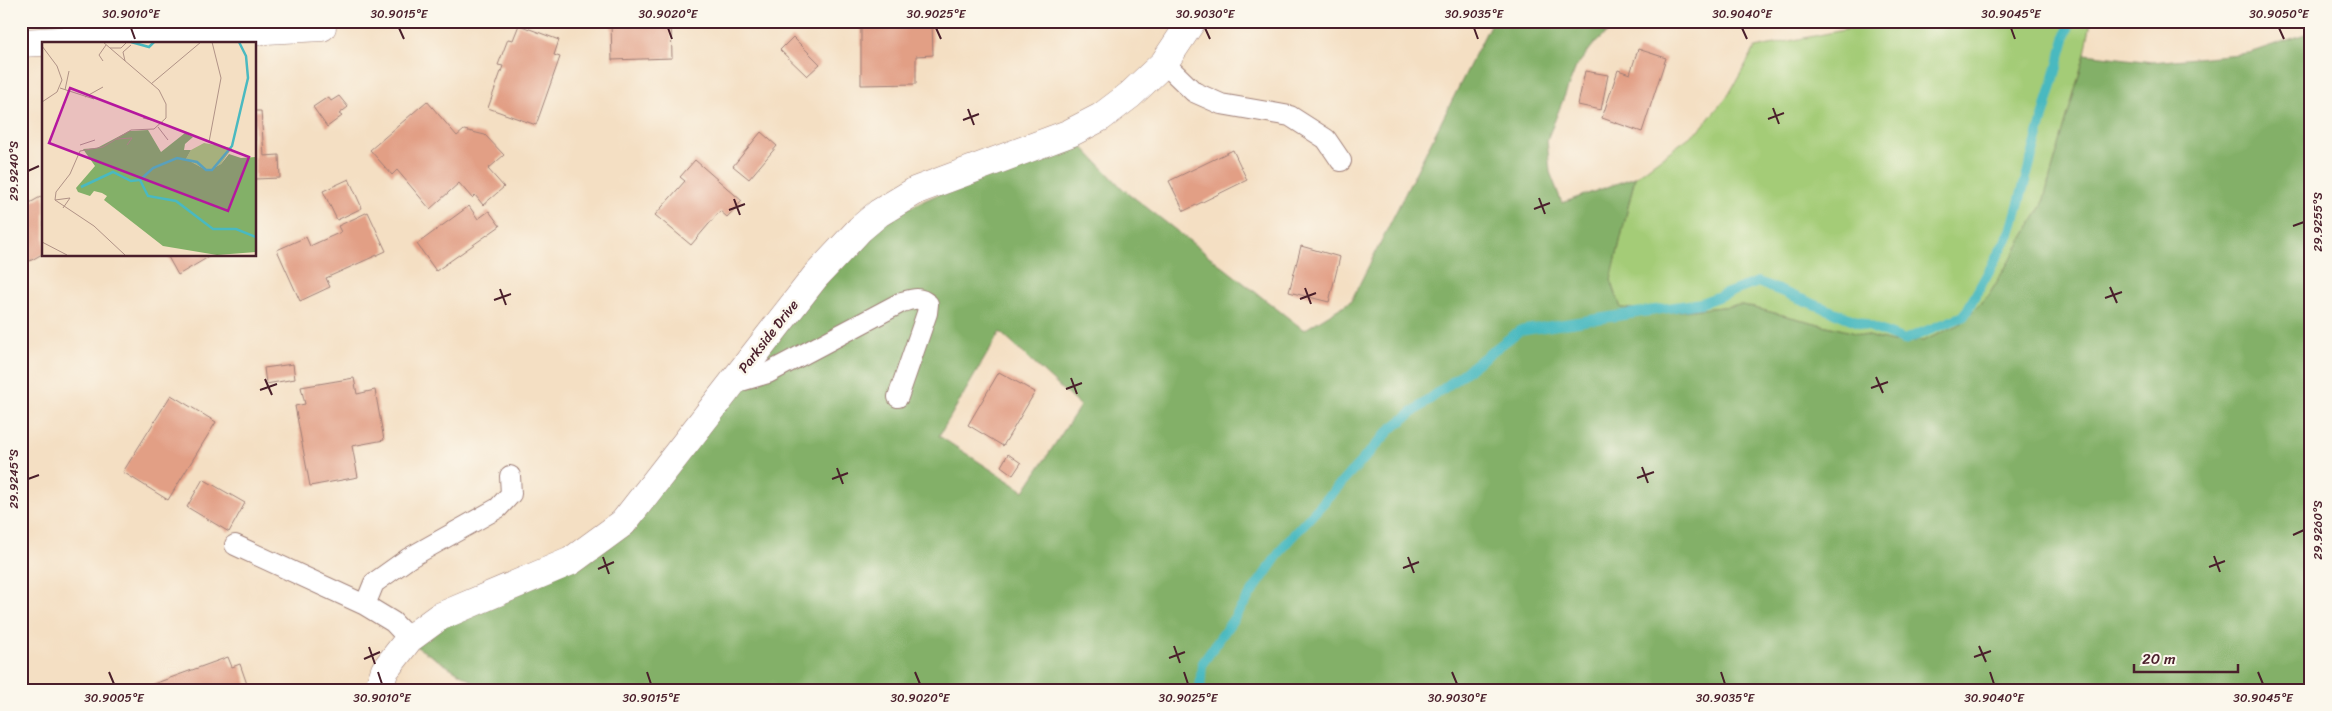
<svg xmlns="http://www.w3.org/2000/svg" width="2332" height="711" font-family="Sriracha,sans-serif">
	<style>
		.green { fill: #a4cc77; stroke: #777651 }
		.forest { fill: #83b068; stroke: #66684a; fill-rule: evenodd }
		.lines { fill: none; stroke-linecap: round; stroke-linejoin: round }
		.stream { stroke: #4ab9c0; stroke-width: 10 }
		.building { fill: #e29f85 }
		.service-casing { stroke: #9f7f77; stroke-width: 22 }
		.minor-casing { stroke: #9f7f77; stroke-width: 29 }
		.service { stroke: #fff; stroke-width: 20 }
		.minor { stroke: #fff; stroke-width: 28 }
		.ticks { fill: none; stroke: #4a1f2b; stroke-width: 2 }
		.labels { text-anchor: middle; stroke-width: 5; stroke-linejoin: round; paint-order: stroke }
		.street-label { font-size: 14px; fill: #4a1f2b; stroke: #fbf7ec }
		.inset-river { fill: none; stroke: #4ab9c0; stroke-width: 2.5 }
		.inset-road { fill: none; stroke: #b09286; stroke-width: 1 }
		.view { fill: #b5179e; fill-opacity: 0.15; stroke: #b5179e; stroke-width: 2.5 }
		.inset-edge { fill: none; stroke: #4a1f2b; stroke-width: 2.5 }
		.neatline { fill: none; stroke: #4a1f2b; stroke-width: 2 }
		.ticks-label { font-size: 12px; text-anchor: middle; fill: #4a1f2b }
	</style>
	<rect width="100%" height="100%" fill="#fbf7ec"/>
	<filter id="ink" filterUnits="userSpaceOnUse"><feTurbulence type="fractalNoise" baseFrequency=".02" numOctaves="2"/><feDisplacementMap in="SourceGraphic" scale="10" xChannelSelector="R" yChannelSelector="G"/><feConvolveMatrix kernelMatrix="1 2 1 2 8 2 1 2 1" color-interpolation-filters="sRGB"/></filter>
	<filter id="wash" filterUnits="userSpaceOnUse"><feTurbulence type="fractalNoise" baseFrequency=".0096" numOctaves="4" result="noise"/><feDisplacementMap in="SourceGraphic" scale="20" xChannelSelector="R" yChannelSelector="G"/><feGaussianBlur stdDeviation="1.12" result="paint"/><feColorMatrix in="noise" values="0 0 0 0 0 0 0 0 0 0 0 0 0 0 0 0 0 1.4 0 .05"/><feComposite in="paint" operator="in"/></filter>
	<g filter="url(#wash)">
		<rect width="100%" height="100%" fill="#f4dfc3"/>
		<path class="green" d="M1888 21H2091L2085 54 2042 206 1989 295 1959 325 1923 341 1892 342 1742 305 1671 312 1621 308 1611 280 1635 177 1700 129 1729 94 1755 48Z"/>
		<path class="forest" d="M1492 21H1610L1609 31 1594 44 1576 67 1547 140 1550 172 1562 203 1635 177 1611 280 1621 308 1671 312 1742 305 1892 342 1923 341 1959 325 1989 295 2042 206 2085 54 2152 62 2249 53 2311 32V690H486L409 642 572 562 860 230 1070 134 1123 189 1304 330 1351 301ZM1000 332 1080 406 1024 491 939 436Z"/>
		<g class="lines">
			<path class="stream" d="M1200 690 1202 664 1287 542 1392 428 1519 331 1701 303 1758 282 1904 340 1964 316 2011 231 2070 21"/>
		</g>
		<g id="blocks">
			<path class="building" d="M635 21V26H649V21H671L672 58 612 60 611 22Z
				M861 21H932L933 55 916 56V84L861 85Z
				M519 25 559 40 554 55 560 57 536 125 488 108 503 66 498 65 508 39 513 40Z
				M793 37 820 64 807 76 780 50Z
				M1638 49 1666 58 1642 132 1602 118 1618 70 1630 74Z
				M1585 71 1608 75 1601 110 1578 105Z
				M339 96 348 107 339 114 342 116 327 127 313 107 328 97 331 101Z
				M427 101 457 136 464 130 485 135 504 155 488 169 504 187 483 205 475 195 472 198 459 183 430 209 397 170 392 175 370 150Z
				M255 111H261L264 156 279 155 280 178 255 179Z
				M761 132 777 146 749 179 733 166Z
				M1233 150 1247 180 1184 211 1169 181Z
				M695 160 742 201 727 217 720 211 691 245 655 215 685 181 680 177Z
				M349 179 362 208 337 220 323 191Z
				M44 195V253L21 266V196L26 205Z
				M469 206 478 219 489 211 500 226 436 271 417 244Z
				M368 212 386 251 326 278 330 287 300 301 277 250 306 237 310 246 341 232 338 226Z
				M1301 246 1340 257 1329 302 1289 292Z
				M167 255H212L178 275Z
				M293 364 295 379 266 384 264 368Z
				M999 372 1035 392 1003 446 968 425Z
				M354 378 357 394 375 390 384 440 352 446 358 477 310 486 295 406 305 404 301 387Z
				M171 395 216 422 168 500 123 472Z
				M1008 454 1021 463 1013 475 1001 466Z
				M203 479 245 503 229 532 187 507Z
				M228 657 232 667 240 664 249 690H137Z"/>
		</g>
	</g>
	<g filter="url(#ink)">
		<use href="#blocks" fill-opacity="0" stroke="#9f7f77" stroke-width="1"/>
		<g class="lines">
			<defs>
				<path id="service" d="M1164 63 1194 92 1221 104 1290 116 1326 139 1341 161
					M731 384 768 373 902 302C913 299 919 296 928 304L927 313 898 397
					M235 545 365 605 393 622 409 639
					M365 605 374 583 409 558 498 508 511 494 510 476"/>
				<path id="minor" d="M21 43 322 27
					M378 690 385 670 409 639 439 617 571 561 623 523 815 277 860 229 879 213 917 190 1070 133 1101 117 1130 95 1164 63 1192 21"/>
			</defs>
			<use href="#service" class="service-casing"/>
			<use href="#minor" class="minor-casing"/>
			<use href="#service" class="service"/>
			<use href="#minor" class="minor"/>
		</g>
	</g>
	<path class="ticks" d="M131 28 135 39M399 28 404 39M668 28 672 39M936 28 941 39M1205 28 1210 39M1474 28 1478 39M1742 28 1747 39M2011 28 2015 39M2279 28 2284 39M1773 108 1779 124M968 109 974 125M1768 119 1784 113M963 120 979 114M28 171 39 166M1539 198 1545 214M734 199 740 215M1534 209 1550 203M729 210 745 204M2293 226 2304 222M2110 287 2117 303M1305 288 1311 304M500 289 506 305M2105 298 2122 292M1300 299 1316 293M494 300 511 294M1876 377 1883 393M1071 378 1077 394M265 379 272 395M1871 388 1888 382M1066 389 1082 383M260 390 277 384M1642 467 1648 483M837 468 843 484M1637 478 1654 472M28 479 39 475M832 479 848 473M2293 535 2304 530M2214 556 2220 572M603 557 609 574M1408 557 1414 573M2209 567 2225 561M1403 568 1419 562M598 569 614 562M1174 646 1180 663M1979 646 1986 662M369 647 375 664M1974 657 1991 651M1169 658 1185 652M364 659 380 652M109 672 114 684M378 672 382 684M647 672 651 684M915 672 920 684M1184 672 1188 684M1452 672 1457 684M1721 672 1725 684M1990 672 1994 684M2258 672 2263 684"/>
	<g class="labels">
		<g class="street-label">
			<text transform="translate(768 336) rotate(-52)" y="5">Parkside Drive</text>
		</g>
	</g>
	<g transform="translate(42 42)">
		<rect width="214" height="214" fill="#f4dfc3"/>
		<path d="M162 101 190 106 179 122 166 129 144 117 149 108Z" fill="#a4cc77"/>
		<path d="M106 88 119 110 143 91 151 95 143 102 142 108H149L144 117 166 129 179 122 187 112 199 116 214 115V210L175 213 121 204 62 158 65 154 60 151 52 149 48 154 36 150 34 146 53 124 41 107 55 106 87 89Z" fill="#83b068"/>
		<path class="inset-river" d="M89 0 107 5 112 0M197 0 204 14 206 36 190 104 170 128H164L155 120 135 116 111 126 98 138 106 154 134 159 171 187H194L214 195M39 145 71 130 89 139 97 138"/>
		<path class="inset-road" d="M61 0 117 48 124 62V76L112 87 89 88 61 105 38 109 28 132 14 150 13 158 52 184 83 213M0 4 15 24 20 38 15 50 0 60M68 6H79L85 0M61 19 57 13 64 3M83 19 81 10 89 3M109 42 159 0M18 46 52 57M23 48 27 29M43 55 61 45M101 76 121 81M116 85 126 98M74 97 90 96 85 103M167 100 179 36 170 0M38 103 53 98M13 158 28 156 21 166M0 200 25 213"/>
		<path class="view" d="M28 46 207 115 186 169 7 101Z"/>
		<rect width="214" height="214" class="inset-edge"/>
	</g>
	<rect width="2332" height="711" fill="none" stroke="#fbf7ec" stroke-width="55"/>
	<path d="M2134 664v8h104v-8" fill="none" stroke="#4a1f2b" stroke-width="2.5"/>
	<text x="2142" y="664" font-size="15" fill="#4a1f2b" stroke="#fbf7ec" stroke-width="4" paint-order="stroke">20 m</text>
	<rect x="28" y="28" width="2276" height="656" class="neatline"/>
	<g class="ticks-label">
		<text x="131" y="18">30.9010°E</text>
		<text x="399" y="18">30.9015°E</text>
		<text x="668" y="18">30.9020°E</text>
		<text x="936" y="18">30.9025°E</text>
		<text x="1205" y="18">30.9030°E</text>
		<text x="1474" y="18">30.9035°E</text>
		<text x="1742" y="18">30.9040°E</text>
		<text x="2011" y="18">30.9045°E</text>
		<text x="2279" y="18">30.9050°E</text>
		<text transform="translate(14 171) rotate(-90)" y="4">29.9240°S</text>
		<text transform="translate(2318 222) rotate(-90)" y="4">29.9255°S</text>
		<text transform="translate(14 479) rotate(-90)" y="4">29.9245°S</text>
		<text transform="translate(2318 530) rotate(-90)" y="4">29.9260°S</text>
		<text x="114" y="702">30.9005°E</text>
		<text x="382" y="702">30.9010°E</text>
		<text x="651" y="702">30.9015°E</text>
		<text x="920" y="702">30.9020°E</text>
		<text x="1188" y="702">30.9025°E</text>
		<text x="1457" y="702">30.9030°E</text>
		<text x="1725" y="702">30.9035°E</text>
		<text x="1994" y="702">30.9040°E</text>
		<text x="2263" y="702">30.9045°E</text>
	</g>
</svg>
